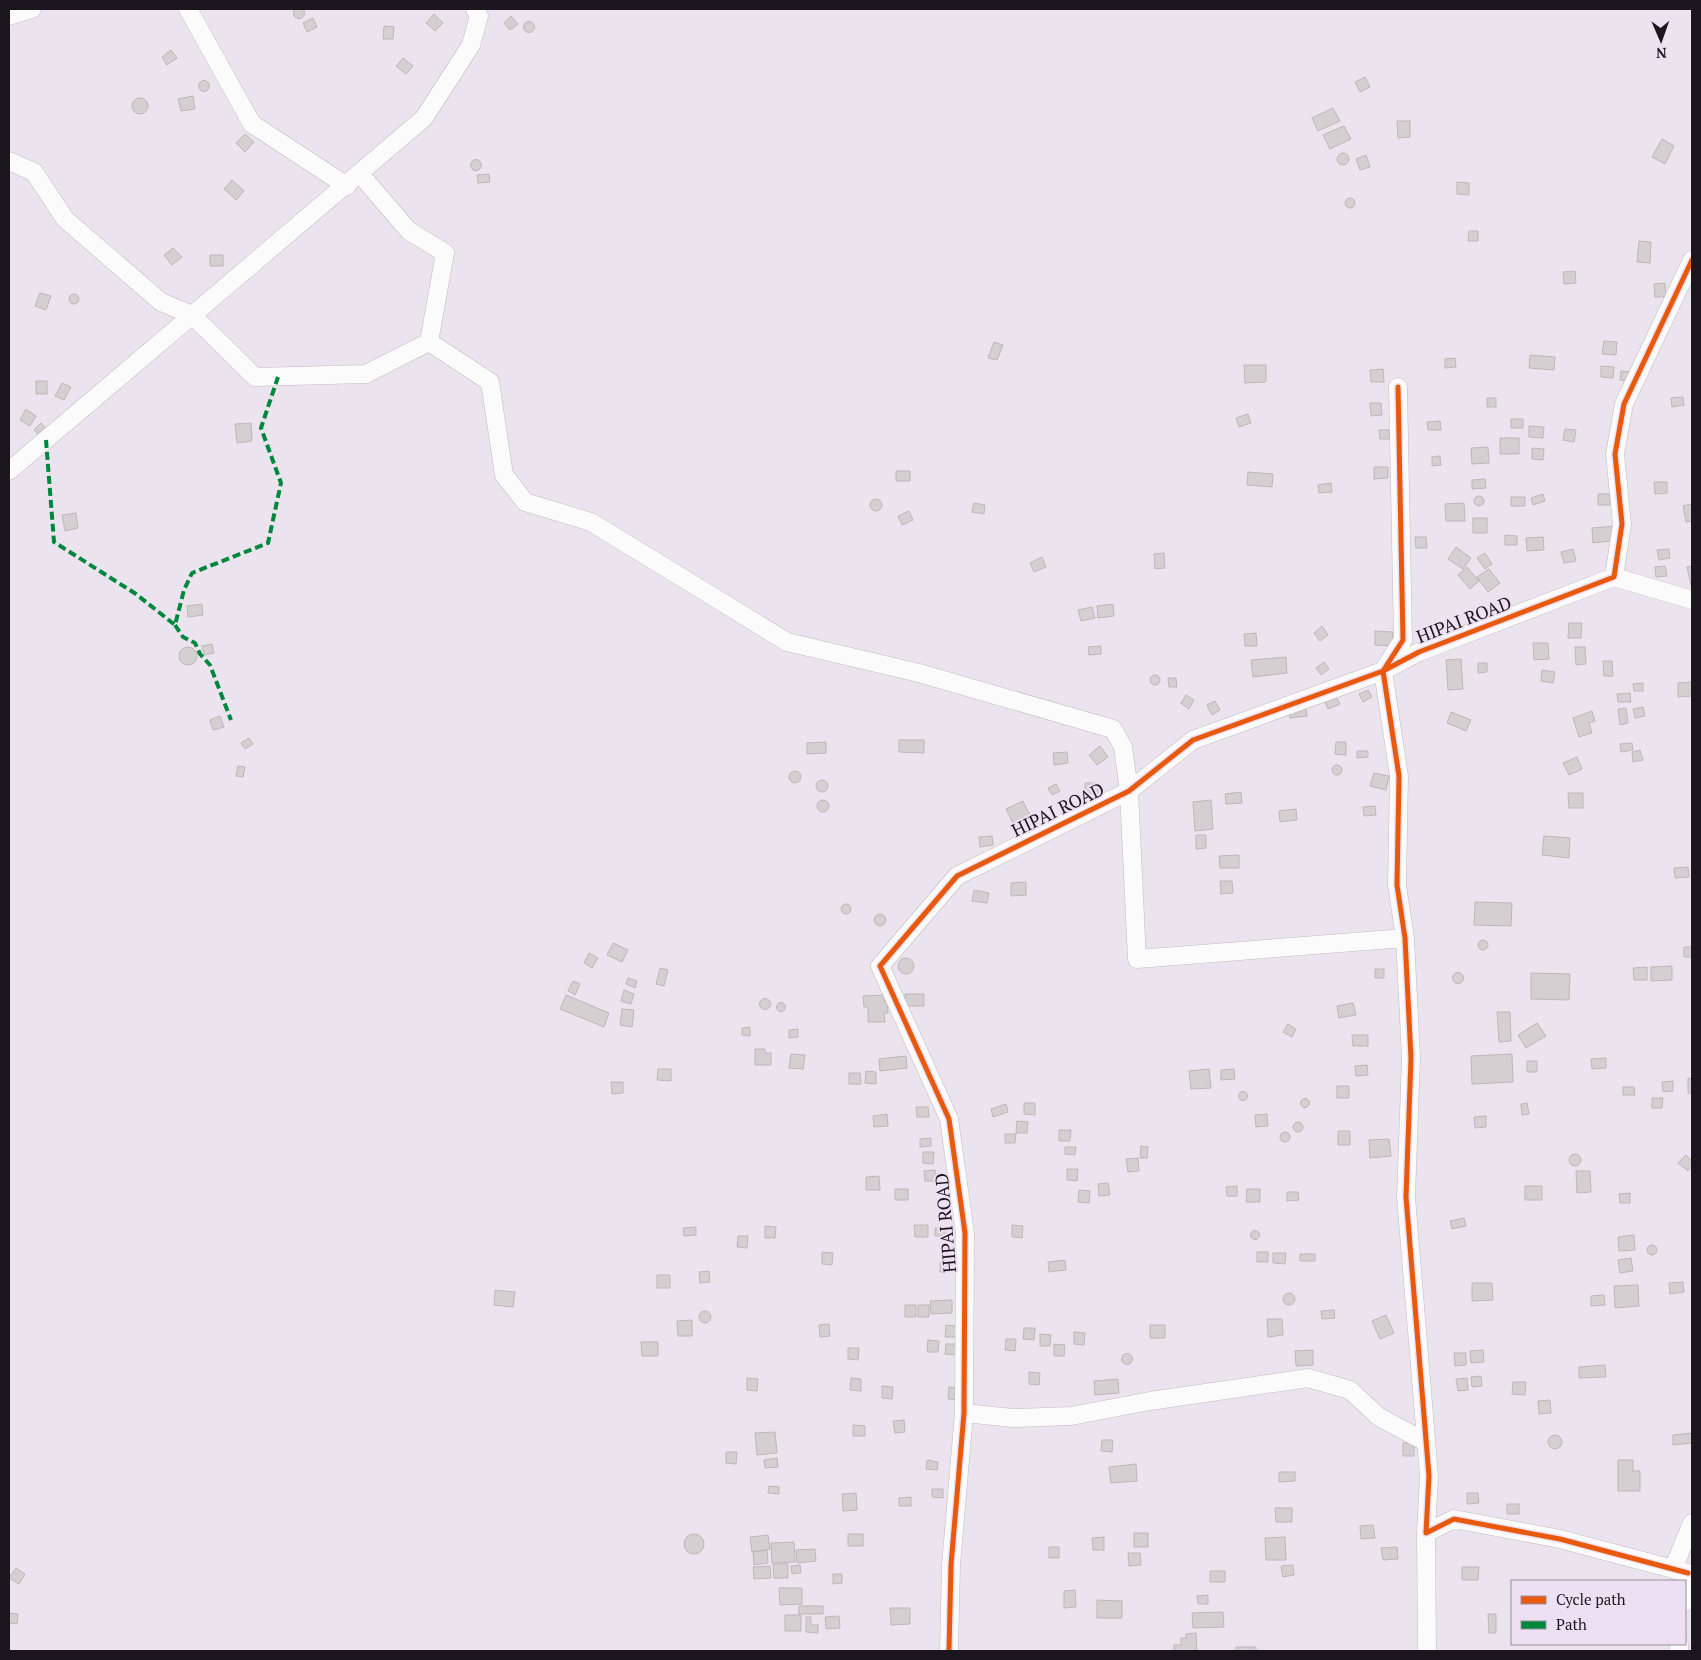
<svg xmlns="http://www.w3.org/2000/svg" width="1701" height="1660" font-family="'PT Serif',serif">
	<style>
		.building { fill: #d4cfd0; stroke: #bdb7b9 }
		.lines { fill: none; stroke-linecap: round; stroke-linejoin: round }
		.minor-casing { stroke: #c0bbc2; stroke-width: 19 }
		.minor { stroke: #fcfbfc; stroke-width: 18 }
		.quiet { stroke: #00873e; stroke-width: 4; stroke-dasharray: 8 4; stroke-linecap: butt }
		.cycleway-casing { stroke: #ede0f2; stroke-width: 8 }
		.cycleway { stroke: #e8590c; stroke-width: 5 }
		.labels { text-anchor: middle; stroke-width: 4; stroke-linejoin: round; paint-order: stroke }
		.street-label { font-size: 18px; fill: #1b161d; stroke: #ede0f2 }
	</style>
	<rect width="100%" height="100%" fill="#ebe4ee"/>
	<path class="building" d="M293.5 13a5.5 5.5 0 1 1 11 0a5.5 5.5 0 1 1-11 0Z
		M434 14 443 23 435 31 426 23Z
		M511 16 518 24 510 30 504 23Z
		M313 18 317 27 307 32 303 23Z
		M523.5 27a5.5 5.5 0 1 1 11 0a5.5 5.5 0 1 1-11 0Z
		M384 26 394 27 393 39H383Z
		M171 50 177 58 167 65 162 57Z
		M403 58 413 66 406 74 396 66Z
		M1365 77 1370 87 1360 92 1355 82Z
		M198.5 86a5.5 5.5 0 1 1 11 0a5.5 5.5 0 1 1-11 0Z
		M193 96 195 109 181 111 178 99Z
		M132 106a8 8 0 1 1 16 0a8 8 0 1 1-16 0Z
		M1333 108 1340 121 1318 131 1312 118Z
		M1397 121H1410V137L1398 138Z
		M1344 126 1351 139 1330 149 1323 135Z
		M245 134 254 142 245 152 236 143Z
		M1662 139 1674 146 1665 164 1652 157Z
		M1337 159a6 6 0 1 1 12 0a6 6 0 1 1-12 0Z
		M1366 155 1370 167 1360 170 1356 159Z
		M470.5 165a5.5 5.5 0 1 1 11 0a5.5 5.5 0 1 1-11 0Z
		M489 174 490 182 478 183 477 175Z
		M232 180 244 191 236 200 224 189Z
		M1457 182 1469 183V195L1457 194Z
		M1345 203a5 5 0 1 1 10 0a5 5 0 1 1-10 0Z
		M1469 231H1478V241H1468Z
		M1639 241 1651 242 1650 263 1637 262Z
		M173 248 182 257 172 265 164 255Z
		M210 255H223V266H210Z
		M1575 271 1576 283 1564 284 1563 272Z
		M1665 283 1666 297H1655L1654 284Z
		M40 293 51 296 46 310 35 306Z
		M69 299a5 5 0 1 1 10 0a5 5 0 1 1-10 0Z
		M1604 341 1617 342 1616 355 1602 354Z
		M994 342 1003 345 997 360 988 358Z
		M1530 355 1555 357 1554 370 1529 368Z
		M1455 358 1456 367 1445 368V359Z
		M1244 365H1266V382L1245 383Z
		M1601 366 1614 367 1613 378 1601 377Z
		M1383 369 1384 382H1371L1370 370Z
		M1621 371 1632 372 1630 382 1620 380Z
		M36 381H47V394H36Z
		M62 383 71 387 64 400 55 396Z
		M1683 397 1684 405 1672 407 1671 398Z
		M1487 398H1496V407H1487Z
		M1370 403H1381L1382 415 1371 416Z
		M26 409 36 416 30 426 20 420Z
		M1248 414 1251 423 1239 427 1236 418Z
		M1511 419H1523V428H1511Z
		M1440 421 1441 430H1428L1427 422Z
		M41 423 49 432 42 439 34 430Z
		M251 423 252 441 237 443 235 424Z
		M1529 426 1544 427 1543 438 1529 437Z
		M1565 429 1576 430 1574 442 1563 440Z
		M1379 430H1389L1390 439H1380Z
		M1500 438H1519V454H1500Z
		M1488 447 1489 463 1472 464 1471 448Z
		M1532 448 1544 449 1543 460 1532 459Z
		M1440 456 1441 465 1432 466V457Z
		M1374 467H1388V478L1374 479Z
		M896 471H910V481H896Z
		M1248 472 1273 474 1272 487 1247 485Z
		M1485 479 1486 488 1472 489V480Z
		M1654 482H1667V493L1655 494Z
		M1331 483 1332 492 1319 493 1318 485Z
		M1543 494 1545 501 1533 505 1531 498Z
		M1598 494H1610V505H1598Z
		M1474 501a5 5 0 1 1 10 0a5 5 0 1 1-10 0Z
		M1511 497H1525V506H1511Z
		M870 505a6 6 0 1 1 12 0a6 6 0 1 1-12 0Z
		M974 503 985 505 984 514 972 512Z
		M1464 503 1465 521H1446L1445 504Z
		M1692 504V521L1686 522 1683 506Z
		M909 511 913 520 902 525 898 516Z
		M76 513 78 528 65 531 62 515Z
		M1473 518H1487V533H1473Z
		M1616 526 1618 540 1593 543 1592 528Z
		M1505 535 1517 536V545H1505Z
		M1415 537H1426L1427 548H1416Z
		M1543 537 1544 550 1527 551 1526 538Z
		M1456 547 1471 558 1463 569 1448 559Z
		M1573 549 1576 561 1564 563 1561 552Z
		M1669 549 1670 558 1659 560 1657 550Z
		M1164 553 1165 568 1155 569 1154 554Z
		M1485 553 1492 564 1485 569 1477 558Z
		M1042 557 1046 567 1034 572 1030 563Z
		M1665 566 1667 576 1656 577 1655 567Z
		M1692 566V585H1691L1687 567Z
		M1467 567 1479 581 1470 589 1458 575Z
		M1489 569 1500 583 1488 592 1477 577Z
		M202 604 203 615 188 617 187 606Z
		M1113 604 1114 616 1098 618 1097 606Z
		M1092 607 1095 618 1081 621 1078 610Z
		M1569 623H1582L1581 638H1568Z
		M1322 626 1328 635 1320 641 1314 633Z
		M1375 631 1393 632V646L1375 645Z
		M1256 633 1257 646H1245L1244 634Z
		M1533 643H1548L1549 659 1534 660Z
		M212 644 214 653 204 655 202 646Z
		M1101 646V654L1089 655 1088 647Z
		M1575 647H1585L1586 664 1576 665Z
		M179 656a9 9 0 1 1 18 0a9 9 0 1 1-18 0Z
		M1286 657 1287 673 1253 677 1251 660Z
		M1461 659 1463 689 1448 690 1446 660Z
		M1603 661H1612L1613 676H1604Z
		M1324 662 1329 669 1321 675 1316 668Z
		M1478 663H1487V672L1478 673Z
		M1542 670 1555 672 1553 683 1541 681Z
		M1150 680a5 5 0 1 1 10 0a5 5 0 1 1-10 0Z
		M1168 678H1176L1177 687H1169Z
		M1692 682V696L1678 697V683Z
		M1643 683V691H1634L1633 684Z
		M1368 690 1372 697 1363 702 1359 694Z
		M1630 693 1631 702H1618L1617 694Z
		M1186 695 1194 700 1189 709 1181 703Z
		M1335 695 1340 704 1328 709 1324 700Z
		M1215 701 1220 710 1212 715 1207 705Z
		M1643 707 1645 716 1635 718 1633 709Z
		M1306 708 1307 716 1290 718 1289 709Z
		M1626 708 1628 723 1620 725 1618 709Z
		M1592 711 1595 721 1589 723 1592 733 1579 737 1573 718Z
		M1451 712 1471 720 1466 731 1447 723Z
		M220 716 224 727 213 730 210 720Z
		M249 738 253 744 245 749 241 743Z
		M899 740H924V753L899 752Z
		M826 742V753L807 754V743Z
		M1336 742H1346V755L1335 754Z
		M1632 743 1633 750 1621 752 1620 744Z
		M1100 746 1108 757 1097 765 1089 755Z
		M1640 750 1643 760 1633 762 1632 752Z
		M1357 751H1368V757L1357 758Z
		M1067 752 1068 763 1054 765 1053 753Z
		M1577 757 1582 769 1569 775 1563 763Z
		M1332 770a5 5 0 1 1 10 0a5 5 0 1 1-10 0Z
		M238 766 245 767 243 777 236 776Z
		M789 777a6 6 0 1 1 12 0a6 6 0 1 1-12 0Z
		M1374 773 1389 776 1386 790 1370 786Z
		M816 786a6 6 0 1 1 12 0a6 6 0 1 1-12 0Z
		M1085 783H1098V794H1085Z
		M1056 784 1060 791 1052 795 1048 788Z
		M1241 792 1242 803 1226 804 1225 794Z
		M1568 793H1583V808H1569Z
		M817 806a6 6 0 1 1 12 0a6 6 0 1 1-12 0Z
		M1211 800 1213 829 1195 831 1193 802Z
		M1023 801 1031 817 1014 825 1006 809Z
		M1375 806 1376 815 1364 816 1363 807Z
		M1296 809 1297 820 1280 822 1279 811Z
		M1196 835H1206V848L1196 849Z
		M992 836 993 845 980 847 979 837Z
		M1544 836 1570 838 1569 858 1542 855Z
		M1239 855V868H1220L1219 856Z
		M1688 867 1689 877 1675 878 1674 868Z
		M1220 881H1232L1233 893 1221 894Z
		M1026 882V895L1011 896V883Z
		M974 890 989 893 987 903 972 901Z
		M1475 902 1512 903 1511 926 1474 925Z
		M841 909a5 5 0 1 1 10 0a5 5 0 1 1-10 0Z
		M874 920a6 6 0 1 1 12 0a6 6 0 1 1-12 0Z
		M1478 945a5 5 0 1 1 10 0a5 5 0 1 1-10 0Z
		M613 943 628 950 622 962 607 955Z
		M1684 947H1692V957H1684Z
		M589 953 598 958 592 968 584 963Z
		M898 966a8 8 0 1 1 16 0a8 8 0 1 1-16 0Z
		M1672 966V980L1651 981V967Z
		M1647 967V980H1634L1633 968Z
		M660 968 668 970 664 986 656 984Z
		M1375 969H1384V978H1375Z
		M1452.5 978a5.5 5.5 0 1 1 11 0a5.5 5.5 0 1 1-11 0Z
		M1531 973 1570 974 1569 1000 1531 999Z
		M628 978 637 981 635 988 626 984Z
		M573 981 580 984 575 995 568 991Z
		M624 990 634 994 631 1004 621 1001Z
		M905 994H924V1006H905Z
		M566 995 609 1013 604 1027 560 1009Z
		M884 995V1001H887L888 1013H884L885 1022H868V1007H864L863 996Z
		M759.5 1004a5.5 5.5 0 1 1 11 0a5.5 5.5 0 1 1-11 0Z
		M776.5 1007a4.5 4.5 0 1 1 9 0a4.5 4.5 0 1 1-9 0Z
		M1353 1003 1356 1015 1339 1018 1337 1006Z
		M622 1009 634 1010 632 1027 620 1025Z
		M1497 1012H1510L1511 1041 1499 1042Z
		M1537 1023 1546 1036 1526 1048 1518 1035Z
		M1288 1024 1296 1029 1292 1037 1283 1032Z
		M750 1027V1036L742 1035V1028Z
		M798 1029V1037L789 1038V1030Z
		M1352 1035H1368V1046H1353Z
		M755 1049H765V1053H771V1065H755Z
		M791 1054 805 1055 803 1069 789 1068Z
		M1512 1054 1513 1082 1472 1084 1471 1056Z
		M906 1056 907 1068 880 1071 879 1059Z
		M1606 1058V1068L1592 1069 1591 1059Z
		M1527 1061H1537V1072H1527Z
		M1367 1065 1368 1075 1356 1076 1355 1066Z
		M658 1069H671V1081L657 1080Z
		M1209 1069 1211 1088 1191 1089 1189 1071Z
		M1234 1069 1235 1079 1221 1080V1070Z
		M866 1071 876 1072V1084L865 1083Z
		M849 1073H860L861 1084H849Z
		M1688 1078 1692 1079V1093H1688Z
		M1673 1081V1091L1663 1092 1662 1082Z
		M611 1082H623V1093L612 1094Z
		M1337 1086H1349V1098H1337Z
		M1623 1087H1634L1635 1095H1623Z
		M1238.5 1096a4.5 4.5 0 1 1 9 0a4.5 4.5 0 1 1-9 0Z
		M1652 1098H1663L1662 1108H1652Z
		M1300.5 1103a4.5 4.5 0 1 1 9 0a4.5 4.5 0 1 1-9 0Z
		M1024 1103H1035V1115L1024 1114Z
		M1527 1103 1529 1114 1522 1115 1521 1104Z
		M1006 1104 1008 1112 993 1117 991 1109Z
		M916 1107H928L929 1117H917Z
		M887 1114 888 1126 874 1127 873 1116Z
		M1267 1114 1268 1126 1256 1127 1255 1115Z
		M1486 1116V1127L1475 1128 1474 1117Z
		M1017 1121 1028 1122 1027 1133H1016Z
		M1293 1127a5 5 0 1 1 10 0a5 5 0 1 1-10 0Z
		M1059 1130H1071L1070 1141H1059Z
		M1338 1131H1350V1145H1338Z
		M1280 1137a5 5 0 1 1 10 0a5 5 0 1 1-10 0Z
		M1005 1134H1016L1015 1143H1005Z
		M931 1138V1146L920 1147V1139Z
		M1389 1139 1391 1156 1370 1158 1369 1140Z
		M1141 1146 1148 1147 1147 1158H1140Z
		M1065 1147H1076L1075 1155 1065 1154Z
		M923 1152H934L933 1164 923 1163Z
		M1569 1160a6 6 0 1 1 12 0a6 6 0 1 1-12 0Z
		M1686 1155 1692 1161V1166L1688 1171 1678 1163Z
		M1138 1158 1139 1171 1128 1172 1126 1159Z
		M1067 1169H1078L1077 1181 1067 1180Z
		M935 1170 936 1181H925L924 1171Z
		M1576 1171H1590L1591 1192 1577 1193Z
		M879 1176 880 1190H866V1177Z
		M1108 1183 1110 1195 1099 1196 1098 1184Z
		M1237 1186V1196H1227L1226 1187Z
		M1525 1186H1542V1200H1525Z
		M895 1189H908V1200H895Z
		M1247 1189H1260V1202H1246Z
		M1079 1190 1090 1191 1089 1203 1078 1202Z
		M1287 1192H1298L1299 1200 1287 1201Z
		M1630 1193V1203H1620L1619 1194Z
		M1464 1218 1466 1226 1452 1229 1450 1221Z
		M914 1225H928V1237H915Z
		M1012 1225 1023 1226 1022 1238 1012 1237Z
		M765 1226 776 1227 775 1238H765Z
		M696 1227V1235L684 1236 683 1228Z
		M935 1228H946V1236H935Z
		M1250.5 1235a4.5 4.5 0 1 1 9 0a4.5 4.5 0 1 1-9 0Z
		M1634 1235 1635 1250 1619 1251 1618 1237Z
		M738 1236H748L747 1248 737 1247Z
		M1647 1250a5 5 0 1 1 10 0a5 5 0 1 1-10 0Z
		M822 1252 833 1253 832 1265 822 1264Z
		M1257 1252H1268V1262H1257Z
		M1273 1253H1286L1285 1264 1273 1263Z
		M1300 1254H1315V1261H1300Z
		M1631 1258 1633 1271 1620 1273 1618 1260Z
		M1065 1260 1066 1270 1049 1272 1048 1262Z
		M940 1263H950V1272H940Z
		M709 1271 710 1282 700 1283 699 1272Z
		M657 1275H670V1288H657Z
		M1683 1282 1684 1292 1670 1294 1669 1283Z
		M1472 1283H1492L1493 1300 1472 1301Z
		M1638 1285 1639 1306 1615 1308 1614 1286Z
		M495 1290 515 1292 513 1307 494 1305Z
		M1283 1299a6 6 0 1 1 12 0a6 6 0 1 1-12 0Z
		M1604 1295 1605 1305 1591 1306V1296Z
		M952 1300V1313L931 1314 930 1301Z
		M905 1305H916V1317H905Z
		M918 1305H929V1317H918Z
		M1334 1310 1335 1318 1322 1319 1321 1311Z
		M699 1317a6 6 0 1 1 12 0a6 6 0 1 1-12 0Z
		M1386 1315 1394 1333 1380 1339 1372 1321Z
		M1267 1319H1282L1283 1335 1268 1337Z
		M692 1320V1336H678L677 1321Z
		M829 1324 830 1336 820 1337 819 1325Z
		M946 1325 957 1326 956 1337H945Z
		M1150 1325H1165V1338H1150Z
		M1024 1328H1035L1034 1340 1023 1339Z
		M1074 1332 1085 1333 1084 1345 1074 1344Z
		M1040 1334 1051 1335 1050 1346H1040Z
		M1006 1339H1016L1015 1351 1005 1350Z
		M928 1340 939 1341 938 1352H927Z
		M641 1342H658V1356H642Z
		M946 1344H957V1355L945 1354Z
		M1054 1344 1065 1345 1064 1356H1054Z
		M848 1348H859L858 1360 848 1359Z
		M1313 1350V1365L1296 1366 1295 1351Z
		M1483 1350 1484 1362 1471 1363 1470 1351Z
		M1454 1353H1466V1365L1455 1366Z
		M1121.5 1359a5.5 5.5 0 1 1 11 0a5.5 5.5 0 1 1-11 0Z
		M1605 1365 1606 1377 1579 1378V1367Z
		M1029 1372 1040 1373 1039 1385 1029 1384Z
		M1481 1376 1482 1386 1472 1387 1471 1377Z
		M747 1378 758 1379 757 1391 747 1390Z
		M851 1378 861 1379V1391L850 1390Z
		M1467 1378 1468 1390 1458 1391 1456 1379Z
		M1118 1379 1119 1393 1095 1395 1094 1381Z
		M1513 1382H1526L1525 1395 1512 1394Z
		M882 1386 893 1387 892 1399 882 1398Z
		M949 1387 959 1388V1400L948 1399Z
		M1550 1400 1551 1413 1539 1414 1538 1401Z
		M904 1420 905 1432 895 1433 893 1421Z
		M853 1425 865 1426V1436H853Z
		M775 1432 777 1453 757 1455 755 1433Z
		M1692 1433V1443L1673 1445V1435Z
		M1548 1442a7 7 0 1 1 14 0a7 7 0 1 1-14 0Z
		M1102 1440H1113L1112 1452 1101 1451Z
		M1403 1443H1414V1456H1403Z
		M726 1452H737L736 1464 726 1463Z
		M777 1458 778 1467 765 1468 764 1460Z
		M927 1460 938 1462 937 1470 926 1469Z
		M1618 1460H1633V1471H1640V1491H1618Z
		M1136 1464 1137 1481 1111 1483 1109 1467Z
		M1279 1472H1295V1481L1279 1482Z
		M769 1486 779 1487V1494L768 1493Z
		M932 1489H943V1498L932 1497Z
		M856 1493 857 1510 843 1511 842 1494Z
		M1467 1493H1478L1479 1503 1467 1504Z
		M911 1497V1506H899V1498Z
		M1507 1504H1519V1514H1507Z
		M1275 1508H1292V1522H1276Z
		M1373 1525 1375 1538 1361 1539 1360 1526Z
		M1134 1533H1148V1547H1134Z
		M848 1534H863V1546H848Z
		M684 1544a10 10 0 1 1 20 0a10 10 0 1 1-20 0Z
		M768 1535 770 1549 752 1552 750 1537Z
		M1104 1537V1550H1093L1092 1538Z
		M1285 1537 1286 1560H1266L1265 1538Z
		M794 1542 795 1562 772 1563 771 1543Z
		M1049 1547H1059V1558H1049Z
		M1397 1547 1398 1559 1383 1560 1381 1548Z
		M815 1549 816 1561 797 1563 796 1550Z
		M767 1550 768 1563 754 1565 753 1552Z
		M1128 1553H1140L1141 1565 1129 1566Z
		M773 1564H788V1578H774Z
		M800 1565 801 1573 792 1574 791 1566Z
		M1293 1565 1294 1575 1283 1577 1281 1566Z
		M770 1566 771 1578 754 1579 753 1567Z
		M1462 1567H1479L1478 1580H1462Z
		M16 1568 25 1574 19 1584 9 1578Z
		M1210 1571H1225V1582H1210Z
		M833 1574H842V1583L833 1584Z
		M779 1588H802V1604L780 1605Z
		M1075 1590 1076 1607 1064 1608V1591Z
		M1208 1595V1604H1198L1197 1596Z
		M1097 1600 1122 1601V1618H1097Z
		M799 1606H823V1614H799Z
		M890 1608H910V1624L891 1625Z
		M1223 1612 1224 1627 1193 1628 1192 1613Z
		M9 1613 18 1614 17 1624 9 1623Z
		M1488 1614H1496V1633H1489Z
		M785 1615H801V1631H785Z
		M839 1616 840 1628 826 1629 825 1617Z
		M806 1617H811V1625H818V1633L806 1632Z
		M1196 1633 1197 1651H1174V1645H1181V1638H1186V1634Z
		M1236 1647H1256V1651H1236Z"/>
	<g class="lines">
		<defs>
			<path id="minor" d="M188 9 252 124 347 186
				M9 16 32 9
				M9 161 34 172 65 219 161 302 192 315 255 377 366 374 429 342 445 253 409 231 360 174
				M429 342 490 382 504 475 525 502 591 522 787 642 919 673 1113 729 1123 747 1129 791 1137 959 1405 938
				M1398 387 1403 640 1383 671 1399 776 1397 885 1405 938 1411 1058 1406 1197 1429 1476 1426 1533 1454 1519 1560 1539 1688 1573
				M9 471 424 118 471 45 479 16 475 9
				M1614 577 1692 600
				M964 1413 1013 1418 1071 1416 1150 1401 1308 1378 1350 1390 1379 1417 1426 1442
				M1426 1533 1427 1651
				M1673 1569 1692 1523
				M1685 1602 1688 1573 1692 1576
				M1679 1644V1651
				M949 1651 951 1565 964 1413 965 1233 949 1119 880 966 957 876 1129 791 1193 740 1383 671 1419 652 1614 577 1622 524 1615 454 1624 404 1692 260"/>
		</defs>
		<use href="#minor" class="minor-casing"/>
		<use href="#minor" class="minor"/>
		<path class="quiet" d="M46 440 54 542 136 594 175 625 184 590 192 573 268 543 281 483 261 428 278 377
			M175 625 183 637 195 643 200 654 210 665 231 720"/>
		<defs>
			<path id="cycleway" d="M1398 387 1403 640 1383 671 1399 776 1397 885 1405 938 1411 1058 1406 1197 1429 1476 1426 1533 1454 1519 1560 1539 1688 1573
				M949 1651 951 1565 964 1413 965 1233 949 1119 880 966 957 876 1129 791 1193 740 1383 671 1419 652 1614 577 1622 524 1615 454 1624 404 1692 260"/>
		</defs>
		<use href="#cycleway" class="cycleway-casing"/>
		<use href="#cycleway" class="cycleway"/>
	</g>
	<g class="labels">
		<g class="street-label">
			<text transform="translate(1464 620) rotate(-21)" y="6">HIPAI ROAD</text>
			<text transform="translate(1058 810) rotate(-26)" y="6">HIPAI ROAD</text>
			<text transform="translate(946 1223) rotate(-95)" y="6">HIPAI ROAD</text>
		</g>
	</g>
	<rect width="1701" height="1660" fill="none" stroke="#1b161d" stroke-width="20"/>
	<rect x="1511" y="1580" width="175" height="65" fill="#ede0f2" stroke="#998f9d"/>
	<rect x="1521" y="1596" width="25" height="8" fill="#e8590c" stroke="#998f9d"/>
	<text x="1556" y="1605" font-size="15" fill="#1b161d">Cycle path</text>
	<rect x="1521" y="1621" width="25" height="8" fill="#00873e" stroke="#998f9d"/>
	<text x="1556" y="1630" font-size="15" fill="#1b161d">Path</text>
	<g transform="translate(1661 40) rotate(178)" stroke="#ede0f2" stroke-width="4" paint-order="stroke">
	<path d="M0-4L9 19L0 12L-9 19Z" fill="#1b161d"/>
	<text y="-8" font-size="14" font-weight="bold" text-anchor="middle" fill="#1b161d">N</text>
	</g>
</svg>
